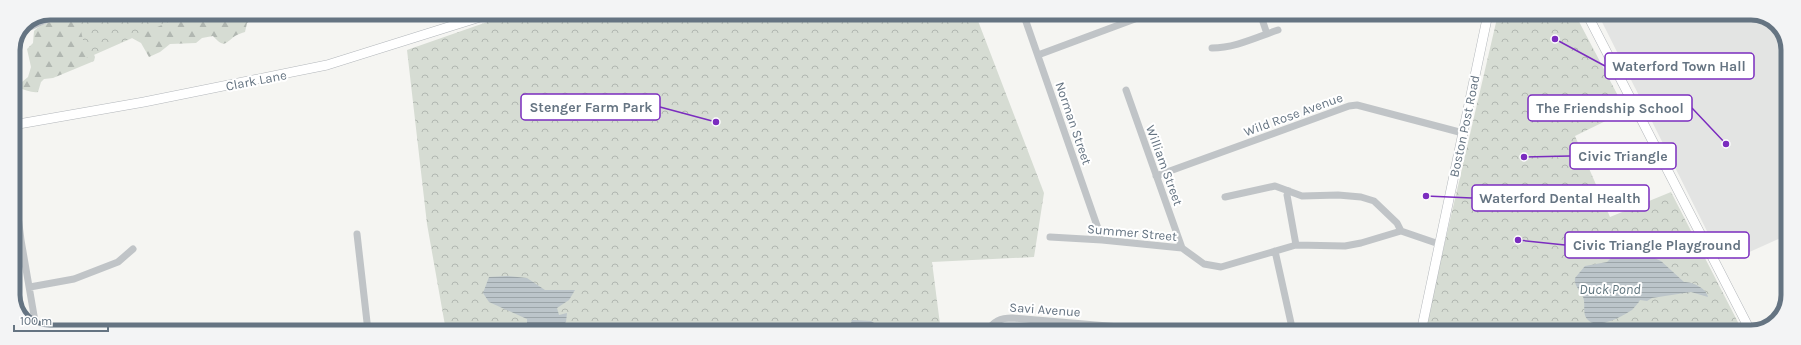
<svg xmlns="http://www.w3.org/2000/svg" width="1801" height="345" font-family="Karla,sans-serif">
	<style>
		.built { fill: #e3e4e3 }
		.forest { fill: url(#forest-firs) }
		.park { fill: url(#park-crowns) }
		.water { fill: url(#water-rules) }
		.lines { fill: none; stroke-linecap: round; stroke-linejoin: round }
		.major-casing { stroke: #b3b7bb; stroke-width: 10 }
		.minor { stroke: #c0c4c7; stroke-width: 7 }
		.major { stroke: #fff; stroke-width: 9 }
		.labels { text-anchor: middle; stroke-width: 4; stroke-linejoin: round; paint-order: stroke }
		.street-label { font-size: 13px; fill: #657482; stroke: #fff }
		.water-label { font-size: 14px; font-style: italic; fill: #61767f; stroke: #fff }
		.rim { fill: none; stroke: #657482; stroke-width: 5 }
		.leader { fill: none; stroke: #7b2cbf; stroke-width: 1.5 }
		.callout-dot { fill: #7b2cbf; stroke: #fff; stroke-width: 1.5 }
		.callout { fill: #fff; stroke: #7b2cbf; stroke-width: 1.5 }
		.callout-label { font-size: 14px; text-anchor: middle; font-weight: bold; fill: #657482 }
	</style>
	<defs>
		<pattern id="forest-firs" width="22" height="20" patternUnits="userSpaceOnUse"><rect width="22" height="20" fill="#d6dcd3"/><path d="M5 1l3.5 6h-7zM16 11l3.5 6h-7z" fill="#b1b7b1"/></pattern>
		<pattern id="park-crowns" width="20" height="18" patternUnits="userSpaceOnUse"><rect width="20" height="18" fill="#d6dcd3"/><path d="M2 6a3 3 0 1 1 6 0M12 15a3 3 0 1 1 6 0" fill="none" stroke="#b1b7b1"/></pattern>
		<pattern id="water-rules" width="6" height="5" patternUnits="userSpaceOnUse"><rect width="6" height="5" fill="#bcc5ca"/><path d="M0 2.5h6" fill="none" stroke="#9ca5a9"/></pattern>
	</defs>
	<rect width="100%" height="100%" fill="#f5f5f2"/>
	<path class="built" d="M1598 14H1758L1779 26 1788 46 1787 235 1734 259 1715 247Z"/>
	<path class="forest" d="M66 13H282C271 18 255 17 247 23L245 32C242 33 238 34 235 36 225 43 225 49 213 36L202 38 196 43 170 44 160 52 149 57 141 43 130 37 93 52 95 57 94 61 53 78 44 79 41 82 38 92C32 93 25 90 20 88L22 82 28 77 31 67 27 49 33 43 34 31C42 22 61 21 66 13Z"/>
	<path class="park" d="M77 13H189L87 58Z
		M513 13H829L831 17 847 13H975L1044 193 1034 257 932 262 941 332 446 331 427 224 407 50Z
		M1498 14H1575L1626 111 1575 136 1610 217 1671 192 1743 332H1424Z"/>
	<path class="water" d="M1641 252 1661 261 1684 282C1693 282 1706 288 1708 297L1691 292 1652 298 1647 301 1640 300C1638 303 1635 307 1632 310 1623 316 1596 331 1587 319 1582 313 1586 304 1583 297 1580 290 1574 286 1575 278L1585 266 1607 262 1612 257 1629 253Z
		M507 276 527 278 545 290H575L569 300 557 308 559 315 567 313 566 322 555 332H527V319L489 302 483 293 489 277Z
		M852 320 871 321 888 332H848Z"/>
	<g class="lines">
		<defs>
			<path id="major" d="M1587 14 1751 332
				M13 125 144 102 327 65 493 13
				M1421 332 1488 14"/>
		</defs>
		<use href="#major" class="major-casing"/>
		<path class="minor" d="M1023 13 1102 240
			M1260 13 1267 34
			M21 31 52 17
			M1212 48C1235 48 1257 37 1278 30
			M1038 55 1151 13
			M1126 90 1182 248
			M1156 176 1349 106 1357 105 1463 133
			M13 177 21 240 36 327
			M1289 191 1287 195 1296 245
			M1225 197 1275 186 1302 196 1338 195 1361 197 1374 201 1397 223 1401 231
			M357 234 368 331
			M1050 237 1102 240 1182 248 1204 264 1221 267 1296 245 1345 246 1361 243 1401 231 1439 244
			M13 241 21 240
			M1275 251 1293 332
			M30 287 74 279 118 262 133 249
			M987 332C993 321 1001 318 1012 318L1179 332"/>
		<use href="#major" class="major"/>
	</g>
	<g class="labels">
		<g class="street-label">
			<text transform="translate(256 80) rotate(-11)" y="5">Clark Lane</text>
			<text transform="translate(1293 114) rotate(-20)" y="5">Wild Rose Avenue</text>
			<text transform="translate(1074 123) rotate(71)" y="5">Norman Street</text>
			<text transform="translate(1464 126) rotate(-78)" y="5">Boston Post Road</text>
			<text transform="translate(1165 165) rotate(70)" y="5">William Street</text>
			<text transform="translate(1132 232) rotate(5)" y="5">Summer Street</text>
			<text transform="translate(1045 309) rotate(4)" y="5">Savi Avenue</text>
		</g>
		<g class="water-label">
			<text x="1610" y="294">Duck Pond</text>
		</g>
	</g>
	<path d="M0 0H1801V345H0ZM50 20H1751A30 30 0 0 1 1781 50V295A30 30 0 0 1 1751 325H50A30 30 0 0 1 20 295V50A30 30 0 0 1 50 20Z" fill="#f3f4f5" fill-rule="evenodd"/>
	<path class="rim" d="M50 20H1751A30 30 0 0 1 1781 50V295A30 30 0 0 1 1751 325H50A30 30 0 0 1 20 295V50A30 30 0 0 1 50 20Z"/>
	<path class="leader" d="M1555 39L1605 66M716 122L660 107M1726 144L1692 108M1524 157L1570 156M1426 196L1472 198M1518 240L1565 245"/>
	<g class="callout-dot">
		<circle cx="1555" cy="39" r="4"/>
		<circle cx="716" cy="122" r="4"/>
		<circle cx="1726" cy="144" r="4"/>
		<circle cx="1524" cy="157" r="4"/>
		<circle cx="1426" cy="196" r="4"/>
		<circle cx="1518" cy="240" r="4"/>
	</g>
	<g class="callout">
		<rect x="1605" y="53" width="149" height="26" rx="4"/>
		<rect x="521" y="94" width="139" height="26" rx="4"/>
		<rect x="1528" y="95" width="164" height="26" rx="4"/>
		<rect x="1570" y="143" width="106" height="26" rx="4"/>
		<rect x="1472" y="185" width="177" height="26" rx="4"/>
		<rect x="1565" y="232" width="184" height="26" rx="4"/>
	</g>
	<g class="callout-label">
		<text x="1679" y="71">Waterford Town Hall</text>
		<text x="591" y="112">Stenger Farm Park</text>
		<text x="1610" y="113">The Friendship School</text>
		<text x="1623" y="161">Civic Triangle</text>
		<text x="1560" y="203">Waterford Dental Health</text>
		<text x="1657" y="250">Civic Triangle Playground</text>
	</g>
	<path d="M14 325v6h94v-6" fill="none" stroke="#657482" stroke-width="2"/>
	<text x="20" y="325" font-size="12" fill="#657482" stroke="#ffffff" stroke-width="3" paint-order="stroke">100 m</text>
</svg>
